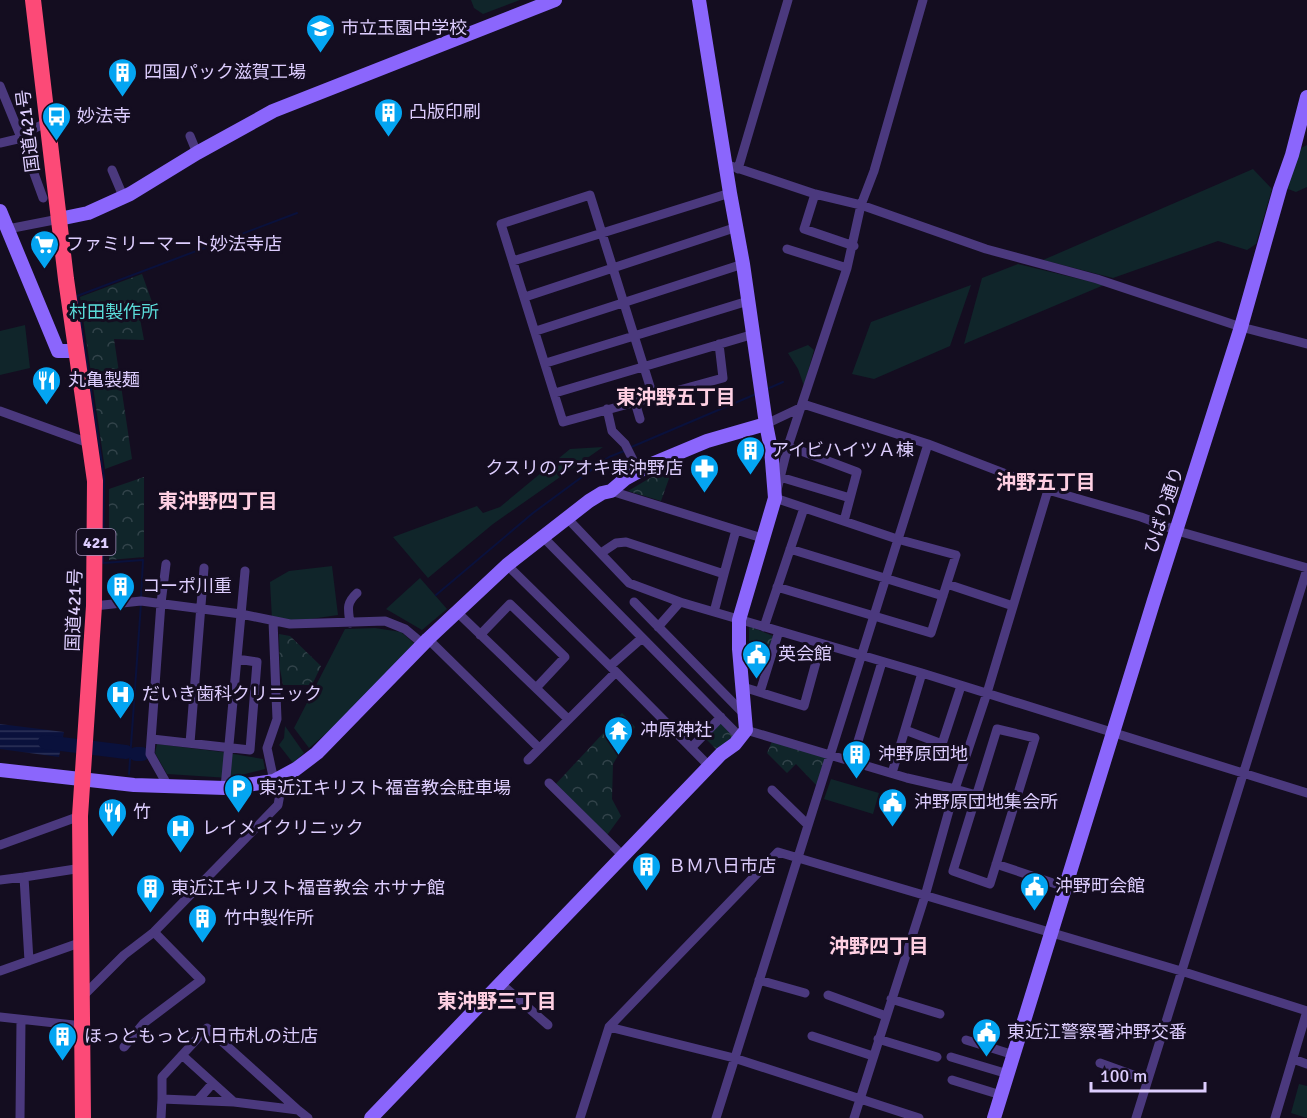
<svg xmlns="http://www.w3.org/2000/svg" width="1307" height="1118" font-family="Signika,'Noto Sans JP',sans-serif">
	<style>
		.grass { fill: #10252a }
		.forest { fill: url(#forest-crowns) }
		.water { fill: url(#water-rules) }
		.lines { fill: none; stroke-linecap: round; stroke-linejoin: round }
		.stream { stroke: #0a113c; stroke-width: 2 }
		.river { stroke: #0a113c; stroke-width: 14 }
		.street { stroke: #4b397e; stroke-width: 9 }
		.secondary { stroke: #8b66fc; stroke-width: 14 }
		.highway { stroke: #fc4a77; stroke-width: 16 }
		.labels { text-anchor: middle; stroke-width: 6; stroke-linejoin: round; paint-order: stroke }
		.shield { fill: #140d20; stroke: #a193bb; stroke-width: 1.5 }
		.shield-label { font-size: 16px; font-weight: bold; fill: #ddcdfe }
		.poi-label { font-size: 18px; fill: #ddcdfe; stroke: #140d20; text-anchor: start }
		.street-label { font-size: 18px; fill: #ddcdfe; stroke: #140d20 }
		.park-label { font-size: 18px; fill: #5adcd9; stroke: #140d20 }
		.neighbourhood-label { font-size: 20px; font-weight: bold; fill: #fecfe2; stroke: #140d20 }
	</style>
	<defs>
		<pattern id="forest-crowns" width="20" height="18" patternUnits="userSpaceOnUse" patternTransform="scale(1.5)"><rect width="20" height="18" fill="#10252a"/><path d="M2 6a3 3 0 1 1 6 0M12 15a3 3 0 1 1 6 0" fill="none" stroke="#32434a"/></pattern>
		<pattern id="water-rules" width="6" height="5" patternUnits="userSpaceOnUse" patternTransform="scale(1.5)"><rect width="6" height="5" fill="#0a113c"/><path d="M0 2.5h6" fill="none" stroke="#2d3259"/></pattern>
	</defs>
	<rect width="100%" height="100%" fill="#140d20"/>
	<path class="grass" d="M471 0H520L483 14 474 8Z
		M1307 145V187L1296 192 1288 189 1297 150Z
		M1253 169 1272 189 1256 244 1247 250 1218 241 1113 278 1043 260Z
		M1018 264 1104 285 964 344 982 278Z
		M971 285 950 346 874 379 852 374 871 322Z
		M25 325 30 368 0 375V331Z
		M808 345 814 350 804 386 798 369 788 353Z
		M603 447 493 524 428 578 393 537 477 506 483 513 500 507 570 449Z
		M332 566 338 615 290 622 272 619 270 582 289 571Z
		M420 578 447 609 422 630 386 609Z
		M375 628 401 632 415 644 335 726 309 748 294 728 345 629Z
		M285 726 304 753 293 763 279 745 284 738Z
		M157 744 222 752 263 759 265 769 229 778 167 774 155 753Z
		M831 779 879 793 873 814 824 799Z
		M1299 1084 1307 1086V1118L1291 1113Z"/>
	<path class="forest" d="M142 274 156 313 140 319 144 340 114 339 132 459 105 469 80 297Z
		M672 470 661 501 628 491 650 478Z
		M144 477V557L109 560V489Z
		M749 626 773 636 765 671 752 667 749 647Z
		M279 634 290 636 321 666 312 685H283L280 669Z
		M622 713 635 727 613 764 612 799 621 816 605 838 553 787Z
		M721 717 741 738 721 754 703 736Z
		M773 739 829 755 819 788 796 764 787 773 767 753Z
		M888 796 906 802 902 816 883 810Z"/>
	<path class="water" d="M0 724 64 732 59 757 0 749Z"/>
	<g class="lines">
		<path class="stream" d="M767 389 783 382
			M629 448 756 394
			M436 595 533 513 609 457 624 451
			M141 598 143 560 103 563 104 478 77 296 297 213
			M129 774 141 603"/>
		<path class="river" d="M45 742 126 752
			M136 754H142"/>
		<path class="street" d="M0 86 20 135 43 198
			M20 135 46 123
			M190 136 197 153
			M0 143 22 138
			M725 164 815 194 861 205 986 249 1097 279 1241 327 1307 344
			M738 169 788 0
			M112 170 123 196
			M815 194 804 229 854 246
			M6 226 13 228 59 219
			M787 249 847 268
			M513 261 730 193
			M525 297 737 227
			M536 331 743 264
			M546 363 748 301
			M555 393 754 334
			M653 396 590 195 501 224 563 422 723 378 719 344
			M635 402 640 419
			M803 404 928 444 1048 490 1141 517 1181 532 1307 568
			M607 409 612 431 625 444 635 464
			M0 411 83 441 88 436
			M766 424 802 407
			M788 446 857 472 844 521
			M780 477 850 498
			M611 491 762 538
			M568 519 629 583 680 602 922 673 1307 793
			M542 536 741 738
			M790 549 943 596
			M601 553 616 543 626 542 724 574 714 612
			M166 564 161 603 150 754 168 786
			M507 565 616 672 528 760
			M724 574 736 530
			M947 584 1013 606
			M777 587 931 633 956 555 897 539 775 498 788 446 847 268 861 205 874 171 923 0
			M634 602 746 716
			M94 606 141 601 241 614 290 624 385 621 405 629 423 644
			M457 612 568 719
			M350 623C348 609 346 603 357 593
			M658 627 680 602
			M764 627 804 508
			M480 635 510 604 565 657 536 688
			M428 639 539 748
			M610 666 642 638
			M616 672 709 766
			M743 687 804 706 821 644
			M760 692 779 631
			M997 729 1035 738 990 884 953 871Z
			M746 730 907 778 955 789 987 693 1048 490
			M905 730 942 744 961 686
			M152 739 250 750 257 662 237 659
			M190 743 204 568
			M691 748 721 717
			M852 761 882 662
			M892 773 922 673
			M549 783 623 856
			M225 788 245 571
			M772 790 808 825
			M0 845 80 816
			M996 864 1065 887
			M0 880 24 877
			M29 961 24 877 82 868
			M0 971 82 942
			M759 980 805 993
			M500 983 548 1025
			M828 995 886 1016
			M83 996 124 955 154 932 278 805 280 794 274 781 267 748 277 719 273 621
			M891 999 940 1014
			M0 1017 83 1026
			M609 1027 734 1058 919 1118
			M812 1036 873 1056
			M878 1039 937 1057
			M966 1040 1014 1055
			M124 1047 144 1023 201 980 154 932
			M182 1055 234 1102
			M951 1057 1008 1074
			M1293 1059 1307 1064
			M1100 1063 1147 1080
			M952 1080 1001 1095
			M162 1099V1077L207 1028 298 1110
			M198 1100 213 1083
			M20 1118 21 1020
			M161 1118 162 1099 234 1102 298 1110 308 1118
			M580 1118 609 1027 778 852 1181 971 1307 1011
			M716 1118 928 444
			M854 1118 925 896 955 789 1015 806
			M1136 1118 1307 569
			M1275 1118 1307 1011"/>
		<path class="secondary" d="M0 211 58 351H76
			M59 219 88 213 130 194 197 153 273 111 555 0
			M0 770 134 785 225 788 274 781 296 769 317 753 428 639 507 565 589 501 602 493 611 491 625 479 652 464 707 441 766 424
			M371 1118 721 754 735 744 746 730 739 649V620L775 498 771 449 766 424 743 264 730 193 699 0
			M994 1118 1154 600 1241 327 1280 189 1292 155 1307 97"/>
		<path class="highway" d="M33 0 66 279 95 481 94 606 80 816 83 1118"/>
	</g>
	<defs>
		<symbol id="school-pin" viewBox="-11 -11 22 30"><path d="M0 17L-7.5 6A9.5 9.5 0 1 1 7.5 6Z" fill="#04a5f2" stroke="#140d20"/><path d="M0-5L7-2L0 1L-7-2ZM-4 1L0 2.5L4 1V4Q0 6-4 4Z" fill="#fff"/></symbol>
		<symbol id="building-pin" viewBox="-11 -11 22 30"><path d="M0 17L-7.5 6A9.5 9.5 0 1 1 7.5 6Z" fill="#04a5f2" stroke="#140d20"/><path d="M-4-6H4V6H1V3H-1V6H-4ZM-2.5-4.3h1.7v1.8h-1.7ZM.8-4.3h1.7v1.8H.8ZM-2.5-1h1.7V.8h-1.7ZM.8-1h1.7V.8H.8Z" fill="#fff"/></symbol>
		<symbol id="bus-pin" viewBox="-11 -11 22 30"><path d="M0 17L-7.5 6A9.5 9.5 0 1 1 7.5 6Z" fill="#04a5f2" stroke="#140d20"/><path d="M-5-6H5V4H4V6H2V4H-2V6H-4V4H-5ZM-3.5-4V0h7V-4ZM-3.5 1.2v1.5H-2V1.2ZM2 1.2v1.5H3.5V1.2Z" fill="#fff"/></symbol>
		<symbol id="supermarket-pin" viewBox="-11 -11 22 30"><path d="M0 17L-7.5 6A9.5 9.5 0 1 1 7.5 6Z" fill="#04a5f2" stroke="#140d20"/><path d="M-6-5.5h2.5l.6 2H6L4.5 2H-2.5L-4.4-4H-6ZM-1.5 3.2a1.3 1.3 0 1 0 .1 0ZM3 3.2a1.3 1.3 0 1 0 .1 0Z" fill="#fff"/></symbol>
		<symbol id="restaurant-pin" viewBox="-11 -11 22 30"><path d="M0 17L-7.5 6A9.5 9.5 0 1 1 7.5 6Z" fill="#04a5f2" stroke="#140d20"/><path d="M-5-6h1v4h1v-4h1v4h1v-4h1v5L-1.5 .5V6h-2V.5L-5-1ZM5-6V6H3V1.5H1.5Q1.5-4 5-6Z" fill="#fff"/></symbol>
		<symbol id="pharmacy-pin" viewBox="-11 -11 22 30"><path d="M0 17L-7.5 6A9.5 9.5 0 1 1 7.5 6Z" fill="#04a5f2" stroke="#140d20"/><path d="M-2-6h4v4h4v4h-4v4h-4v-4h-4v-4h4Z" fill="#fff"/></symbol>
		<symbol id="civic-pin" viewBox="-11 -11 22 30"><path d="M0 17L-7.5 6A9.5 9.5 0 1 1 7.5 6Z" fill="#04a5f2" stroke="#140d20"/><path d="M-.6-6.5H3V-4.5H.6V-3L4-1V1h2V6H-6V1h2V-1L-.6-3ZM-1.2 2.5V6h2.4V2.5Z" fill="#fff"/></symbol>
		<symbol id="hospital-pin" viewBox="-11 -11 22 30"><path d="M0 17L-7.5 6A9.5 9.5 0 1 1 7.5 6Z" fill="#04a5f2" stroke="#140d20"/><path d="M-5-5h3v3.5h4V-5h3V5h-3V1.5h-4V5h-3Z" fill="#fff"/></symbol>
		<symbol id="temple-pin" viewBox="-11 -11 22 30"><path d="M0 17L-7.5 6A9.5 9.5 0 1 1 7.5 6Z" fill="#04a5f2" stroke="#140d20"/><path d="M0-6L5-2H3V0L6.5 2.5H4V6H1.5V3h-3V6H-4V2.5H-6.5L-3 0V-2H-5Z" fill="#fff"/></symbol>
		<symbol id="parking-pin" viewBox="-11 -11 22 30"><path d="M0 17L-7.5 6A9.5 9.5 0 1 1 7.5 6Z" fill="#04a5f2" stroke="#140d20"/><path d="M-3.5-5.5H1a3.5 3.5 0 0 1 0 7H-1V5.5H-3.5ZM-1-3.4V-.6H.8a1.4 1.4 0 0 0 0-2.8Z" fill="#fff"/></symbol>
	</defs>
	<g fill-rule="evenodd">
		<use href="#school-pin" x="304" y="12" width="33" height="45"/>
		<use href="#building-pin" x="106" y="56" width="33" height="45"/>
		<use href="#building-pin" x="372" y="96" width="33" height="45"/>
		<use href="#bus-pin" x="40" y="100" width="33" height="45"/>
		<use href="#supermarket-pin" x="28" y="228" width="33" height="45"/>
		<use href="#restaurant-pin" x="30" y="364" width="33" height="45"/>
		<use href="#building-pin" x="734" y="434" width="33" height="45"/>
		<use href="#pharmacy-pin" x="688" y="452" width="33" height="45"/>
		<use href="#building-pin" x="104" y="570" width="33" height="45"/>
		<use href="#civic-pin" x="740" y="638" width="33" height="45"/>
		<use href="#hospital-pin" x="104" y="678" width="33" height="45"/>
		<use href="#temple-pin" x="602" y="714" width="33" height="45"/>
		<use href="#building-pin" x="840" y="738" width="33" height="45"/>
		<use href="#parking-pin" x="222" y="772" width="33" height="45"/>
		<use href="#civic-pin" x="876" y="786" width="33" height="45"/>
		<use href="#restaurant-pin" x="96" y="796" width="33" height="45"/>
		<use href="#hospital-pin" x="164" y="812" width="33" height="45"/>
		<use href="#building-pin" x="630" y="850" width="33" height="45"/>
		<use href="#civic-pin" x="1018" y="870" width="33" height="45"/>
		<use href="#building-pin" x="134" y="872" width="33" height="45"/>
		<use href="#building-pin" x="186" y="902" width="33" height="45"/>
		<use href="#civic-pin" x="970" y="1016" width="33" height="45"/>
		<use href="#building-pin" x="46" y="1020" width="33" height="45"/>
	</g>
	<g class="labels">
		<rect class="shield" x="76.5" y="529" width="39" height="26" rx="4.5"/>
		<g class="shield-label">
			<text x="96" y="548">421</text>
		</g>
		<g class="poi-label">
			<text x="341" y="34">市立玉園中学校</text>
			<text x="144" y="78">四国パック滋賀工場</text>
			<text x="409" y="118">凸版印刷</text>
			<text x="77" y="122">妙法寺</text>
			<text x="66" y="250">ファミリーマート妙法寺店</text>
			<text x="68" y="386">丸亀製麺</text>
			<text x="771" y="456">アイビハイツＡ棟</text>
			<text x="683" y="474" text-anchor="end">クスリのアオキ東沖野店</text>
			<text x="142" y="592">コーポ川重</text>
			<text x="778" y="660">英会館</text>
			<text x="142" y="700">だいき歯科クリニック</text>
			<text x="640" y="736">冲原神社</text>
			<text x="878" y="760">沖野原団地</text>
			<text x="259" y="794">東近江キリスト福音教会駐車場</text>
			<text x="914" y="808">沖野原団地集会所</text>
			<text x="133" y="818">竹</text>
			<text x="202" y="834">レイメイクリニック</text>
			<text x="668" y="872">ＢＭ八日市店</text>
			<text x="1055" y="892">沖野町会館</text>
			<text x="171" y="894">東近江キリスト福音教会 ホサナ館</text>
			<text x="224" y="924">竹中製作所</text>
			<text x="1007" y="1038">東近江警察署沖野交番</text>
			<text x="84" y="1042">ほっともっと八日市札の辻店</text>
		</g>
		<g class="street-label">
			<text transform="translate(28 131) rotate(-97)" y="6">国道421号</text>
			<text transform="translate(1164 510) rotate(-72)" y="6">ひばり通り</text>
			<text transform="translate(74 610) rotate(-88)" y="6">国道421号</text>
		</g>
		<g class="park-label">
			<text x="114" y="318">村田製作所</text>
		</g>
		<g class="neighbourhood-label">
			<text x="676" y="404">東沖野五丁目</text>
			<text x="1046" y="489">沖野五丁目</text>
			<text x="218" y="508">東沖野四丁目</text>
			<text x="879" y="953">沖野四丁目</text>
			<text x="497" y="1008">東沖野三丁目</text>
		</g>
	</g>
	<path d="M1091 1082v9h114v-9" fill="none" stroke="#ddcdfe" stroke-width="3"/>
	<text x="1100" y="1082" font-size="18" fill="#ddcdfe" stroke="#140d20" stroke-width="4.5" paint-order="stroke">100 m</text>
</svg>
